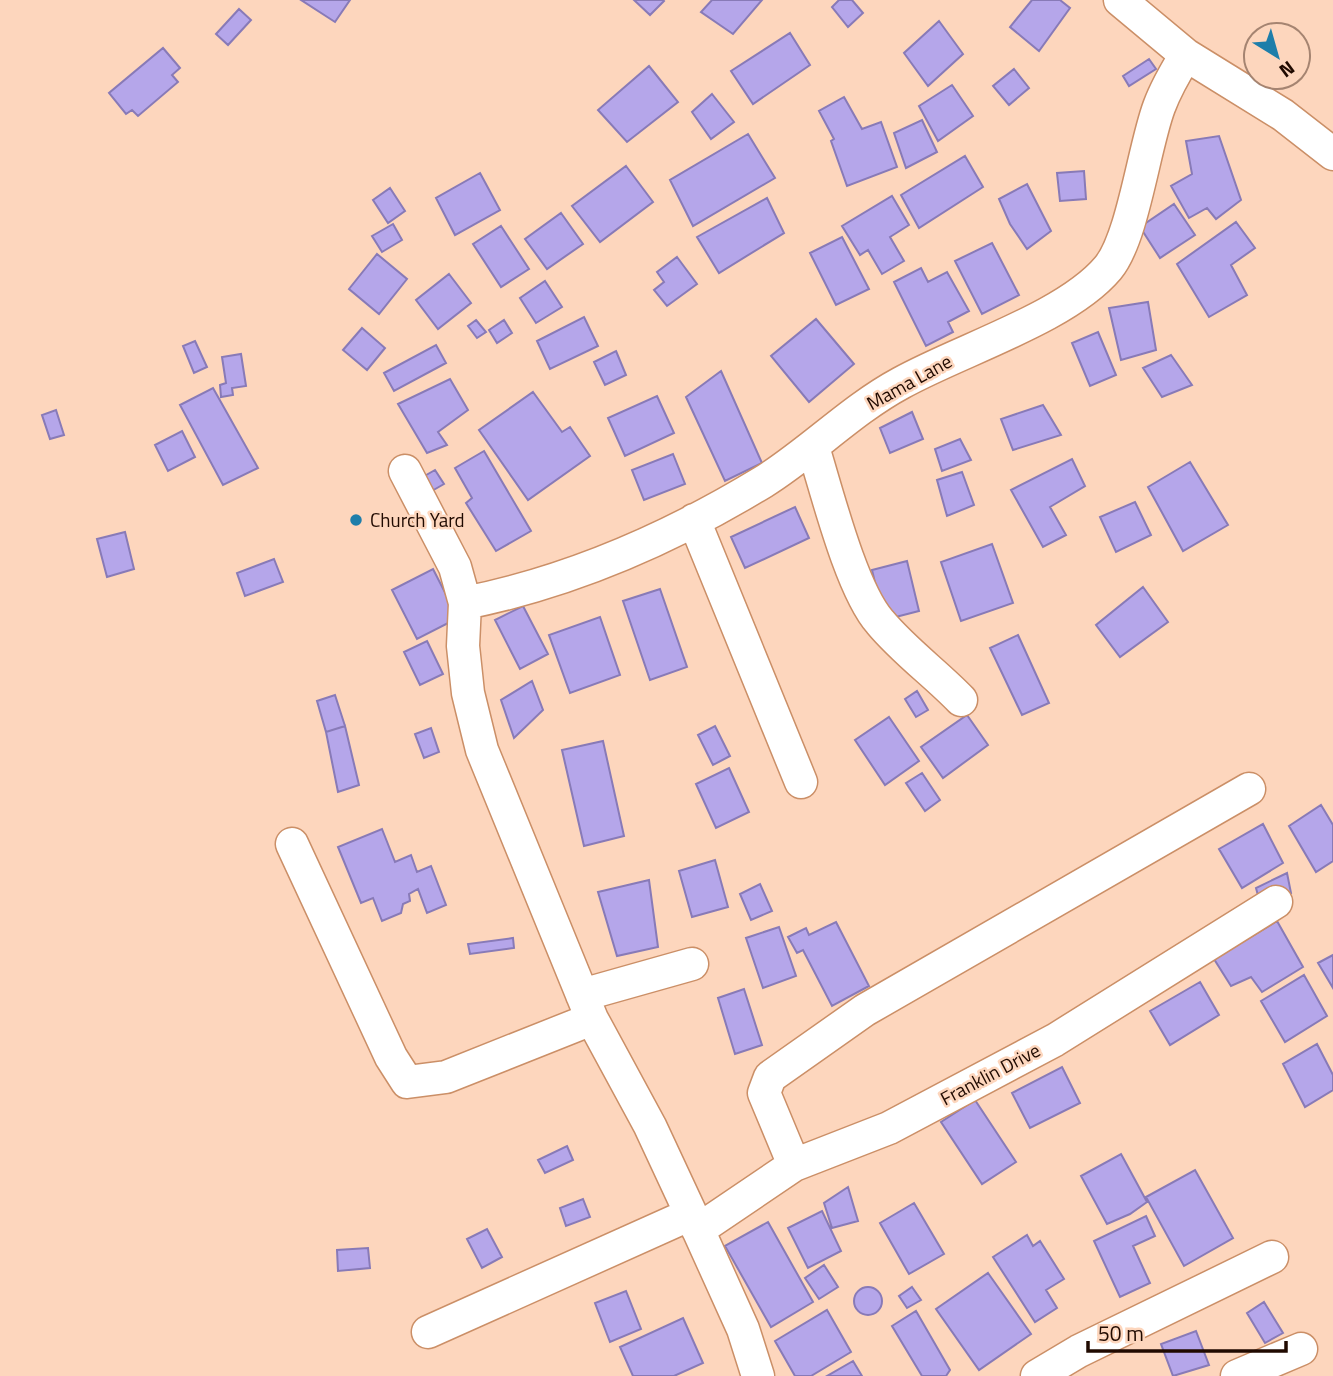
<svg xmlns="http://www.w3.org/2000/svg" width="1333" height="1376" font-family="'Titillium Web',sans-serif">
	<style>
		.building { fill: #b5a6ea; stroke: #887ab7; stroke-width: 2 }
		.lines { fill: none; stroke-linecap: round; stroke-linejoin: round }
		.minor-casing { stroke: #cb8f67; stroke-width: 35 }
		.minor { stroke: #fff; stroke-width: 32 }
		.poi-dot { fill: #1e7eaa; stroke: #fdd6bd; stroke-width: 2.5 }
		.labels { text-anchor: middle; stroke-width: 5; stroke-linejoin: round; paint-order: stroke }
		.street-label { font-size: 19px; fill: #200a00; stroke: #fdd6bd }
		.poi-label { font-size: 19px; fill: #200a00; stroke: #fdd6bd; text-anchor: start }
	</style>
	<rect width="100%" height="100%" fill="#fdd6bd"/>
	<path class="building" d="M301 0H350L335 22Z
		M634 0H663L664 1 650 15Z
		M712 0H762L733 34 701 12Z
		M839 0H852L863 13 848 27 832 7Z
		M1032 0H1060L1070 8 1039 51 1010 27Z
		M239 9 251 20 228 45 216 34Z
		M939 21 963 54 928 86 904 53Z
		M790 33 810 65 753 104 731 71Z
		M163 48 180 68 172 75 178 82 138 116 132 110 126 114 109 93Z
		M1149 59 1156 69 1129 86 1123 76Z
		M649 66 678 102 627 142 598 110Z
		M1014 69 1029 88 1009 105 993 86Z
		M952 85 973 116 938 141 919 106Z
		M712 94 734 122 711 139 692 112Z
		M844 97 862 129 881 122 897 167 847 186 831 141 834 139 819 111Z
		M922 120 937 152 906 168 894 133Z
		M748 134 775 178 693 226 670 180Z
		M1219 136 1241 200 1216 219 1207 208 1189 218 1171 186 1192 174 1186 141Z
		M965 156 983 187 919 228 901 195Z
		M626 166 653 202 600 242 572 206Z
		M1084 171 1086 199 1060 201 1057 173Z
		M480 173 500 210 455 235 436 198Z
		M1027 184 1051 231 1027 249 1010 224 999 199Z
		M390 188 405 211 388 223 373 200Z
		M892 196 909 225 890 237 904 261 882 274 868 250 860 255 842 226Z
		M767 198 784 233 719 273 697 237Z
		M1174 204 1195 235 1160 258 1140 227Z
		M561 213 583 244 547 269 525 239Z
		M1236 222 1255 248 1231 265 1247 295 1209 317 1177 264Z
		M393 224 402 240 382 252 372 236Z
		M501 226 529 269 501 287 473 244Z
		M842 237 869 289 836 305 810 253Z
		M992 243 1019 295 982 314 955 261Z
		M377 254 407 279 379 314 349 289Z
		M677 257 697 284 667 306 654 290 664 282 657 272Z
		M921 268 928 282 947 272 969 311 948 322 953 332 926 346 894 282Z
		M449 274 471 303 438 329 416 300Z
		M545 281 562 307 536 323 520 298Z
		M1148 302 1156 350 1121 360 1109 308Z
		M584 317 598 346 550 369 537 341Z
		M816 319 854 364 809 402 771 356Z
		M476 320 486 332 477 338 468 326Z
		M504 320 512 333 497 343 489 330Z
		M362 328 385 348 367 370 343 350Z
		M1098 332 1116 375 1090 386 1072 343Z
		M195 341 207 367 194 373 183 346Z
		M436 345 446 363 394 391 384 373Z
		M616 351 626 375 605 385 594 362Z
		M241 354 246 386 232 388 233 395 221 397 220 385 226 383 222 357Z
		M1171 355 1192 385 1162 397 1143 368Z
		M721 371 762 463 725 481 686 397Z
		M450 379 468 410 438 432 447 445 427 453 398 404Z
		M213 388 258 468 223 485 180 405Z
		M533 392 562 432 570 427 590 456 528 500 479 430Z
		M657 396 674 433 625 456 608 418Z
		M1043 405 1061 435 1013 450 1001 419Z
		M56 410 64 435 50 439 42 415Z
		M912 412 923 439 890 453 880 428Z
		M182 431 195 457 168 471 155 445Z
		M960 439 971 460 942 471 935 449Z
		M484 451 531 531 496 551 466 503 472 498 455 468Z
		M673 454 685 484 644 500 632 470Z
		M1072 459 1085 486 1050 507 1066 535 1043 547 1011 490Z
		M1190 462 1228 525 1183 551 1148 487Z
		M435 470 444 484 430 492 421 478Z
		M962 472 974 505 947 516 937 480Z
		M1135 502 1151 535 1116 552 1100 517Z
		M795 507 809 538 745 568 731 537Z
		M125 532 134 569 107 577 97 539Z
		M992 544 1013 603 961 621 941 562Z
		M274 559 283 582 245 596 237 573Z
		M907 561 919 611 884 620 872 570Z
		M433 569 458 618 417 639 392 590Z
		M1143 587 1168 622 1120 657 1096 625Z
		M660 589 687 667 650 680 623 601Z
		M523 606 548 654 520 669 495 620Z
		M600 617 620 675 570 693 549 635Z
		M1018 635 1049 703 1022 715 990 648Z
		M427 641 443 674 420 685 404 652Z
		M532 681 543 710 514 738 501 700Z
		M917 691 928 710 916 717 905 699Z
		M335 695 345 726 326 732 317 701Z
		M967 715 988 745 943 778 921 747Z
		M889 717 919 761 885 785 855 740Z
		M345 726 359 785 338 792 326 732Z
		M715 726 730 756 713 765 698 735Z
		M431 728 439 752 424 758 415 734Z
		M603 741 624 836 584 846 562 750Z
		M729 768 749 812 716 828 696 784Z
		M922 773 940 800 925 811 906 783Z
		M1321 805 1333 825V861L1316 872 1289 826Z
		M1263 824 1283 863 1242 888 1219 849Z
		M382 829 395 862 411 855 417 872 431 866 446 905 427 913 418 889 409 894 410 901 403 904 401 913 382 921 373 898 361 903 338 847Z
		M715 860 728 907 692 917 679 871Z
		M1287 873 1291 893 1260 903 1256 888Z
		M649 880 658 947 617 956 598 892Z
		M760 884 772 911 751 920 740 894Z
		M1277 921 1303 967 1262 992 1251 977 1231 986 1214 959Z
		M836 922 869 986 832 1006 803 950 797 953 788 937 806 928 809 935Z
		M779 927 796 976 763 988 746 938Z
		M513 938 514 948 470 954 468 944Z
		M1333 955V988L1318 963Z
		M1304 975 1327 1016 1285 1042 1261 1001Z
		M1200 982 1219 1015 1170 1045 1150 1011Z
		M744 989 762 1045 735 1054 718 998Z
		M1317 1044 1333 1075V1090L1305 1107 1283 1064Z
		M1062 1067 1080 1103 1030 1128 1012 1093Z
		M975 1100 1016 1162 982 1184 941 1122Z
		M567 1146 573 1160 545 1173 538 1160Z
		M1121 1154 1147 1202 1130 1214 1107 1224 1081 1176Z
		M1195 1170 1233 1238 1184 1266 1146 1197Z
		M848 1187 858 1221 832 1228 824 1203Z
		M583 1199 590 1217 566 1226 560 1208Z
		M914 1203 944 1254 909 1274 880 1223Z
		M822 1211 841 1251 808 1268 788 1228Z
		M1146 1216 1155 1236 1133 1246 1150 1283 1120 1297 1094 1241Z
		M768 1222 813 1302 771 1327 725 1246Z
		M487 1229 502 1257 482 1268 467 1239Z
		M1027 1235 1033 1246 1040 1241 1064 1279 1046 1290 1057 1308 1035 1322 993 1257Z
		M368 1248 370 1268 338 1271 337 1250Z
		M824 1265 838 1287 819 1299 805 1278Z
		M988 1273 1031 1334 979 1370 936 1309Z
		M912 1287 921 1300 907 1308 899 1296Z
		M854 1301a14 14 0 1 1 28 0a14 14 0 1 1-28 0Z
		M626 1291 641 1329 610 1342 595 1303Z
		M1264 1302 1283 1333 1265 1343 1247 1313Z
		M827 1310 851 1352 811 1376H795L775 1341Z
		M916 1311 950 1370 946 1376H922L892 1326Z
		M683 1318 703 1363 674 1376H633L620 1347Z
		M1196 1331 1209 1365 1173 1376 1161 1344Z
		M853 1361 862 1376H827Z"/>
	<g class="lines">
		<defs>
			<path id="minor" d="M1120 0 1186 55 1283 115 1333 154
				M813 447C827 492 851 589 880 622 904 651 935 673 961 700
				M405 471 455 567 465 603 463 646 468 693 482 750 592 1019 650 1126 691 1214 743 1329 758 1376
				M694 520 801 782
				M465 603C570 582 671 538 763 482 811 452 851 410 901 383 960 350 1066 318 1108 268 1133 238 1144 147 1159 107 1166 88 1176 71 1186 55
				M292 844 391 1057 407 1082 446 1077 592 1019
				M582 995 692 964
				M794 1165 764 1093 770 1077 865 1010 1249 789
				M698 1230 794 1165 889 1128 1055 1040 1276 902
				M428 1332 691 1214
				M1037 1376 1079 1351 1272 1257
				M1237 1376 1301 1349"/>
		</defs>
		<use href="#minor" class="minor-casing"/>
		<use href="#minor" class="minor"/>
	</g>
	<circle class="poi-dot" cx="356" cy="520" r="7"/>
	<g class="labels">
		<g class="street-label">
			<text transform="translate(909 382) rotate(-29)" y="7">Mama Lane</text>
			<text transform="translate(990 1074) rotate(-28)" y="7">Franklin Drive</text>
		</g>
		<g class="poi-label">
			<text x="370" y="527">Church Yard</text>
		</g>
	</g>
	<g transform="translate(1277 56) rotate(143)"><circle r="33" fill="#fdd6bd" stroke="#a58471" stroke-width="2"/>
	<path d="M0-5L12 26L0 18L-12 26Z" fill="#1e7eaa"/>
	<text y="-10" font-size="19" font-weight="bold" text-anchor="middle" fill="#200a00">N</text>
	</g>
	<path d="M1088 1341v10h198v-10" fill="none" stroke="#200a00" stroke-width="3.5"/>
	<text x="1098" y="1341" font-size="21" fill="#200a00" stroke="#fdd6bd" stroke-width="5" paint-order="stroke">50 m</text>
</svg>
